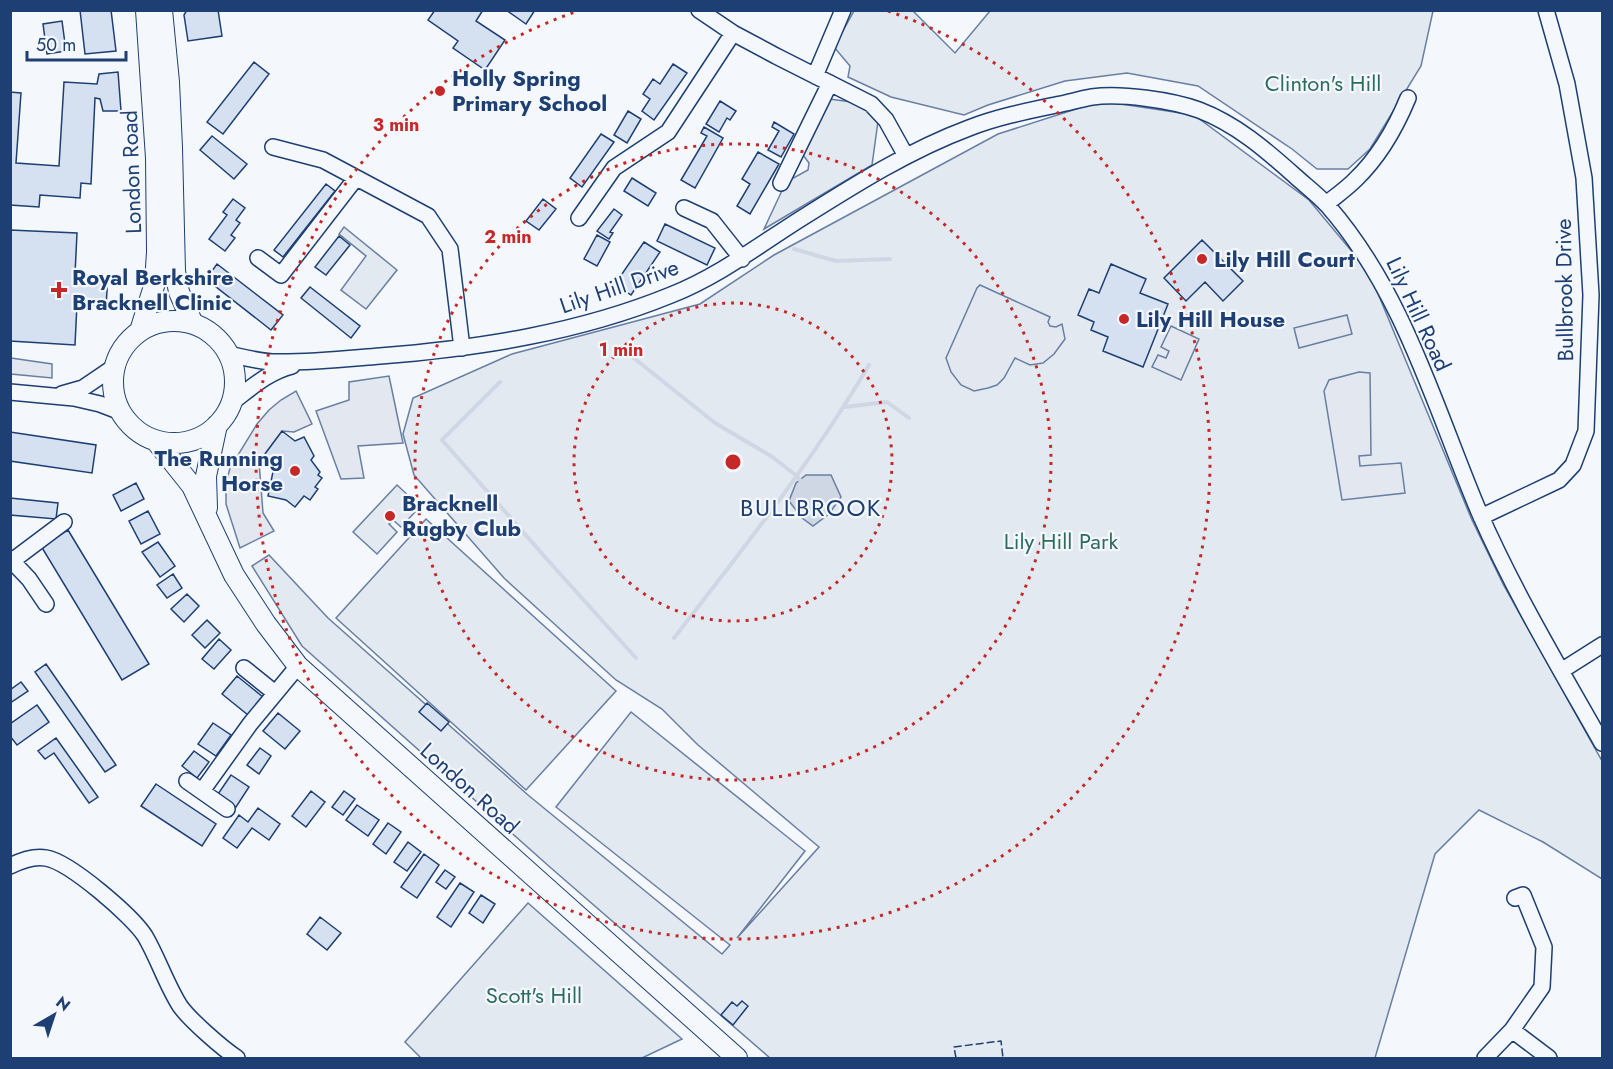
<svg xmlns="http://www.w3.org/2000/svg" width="1613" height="1069" font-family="Jost,sans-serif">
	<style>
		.green { fill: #e3e9f0; stroke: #687fa3; stroke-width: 1.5 }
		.parking { fill: #e3e8f0; stroke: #687fa3; stroke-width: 1.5 }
		.water { fill: #cfd7e4; stroke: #687fa3; stroke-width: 1.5 }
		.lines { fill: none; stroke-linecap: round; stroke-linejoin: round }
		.stream { stroke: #cfd7e4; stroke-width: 4 }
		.building { fill: #d5e0f0; stroke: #1d3f73; stroke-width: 1.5 }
		.minor-casing { stroke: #1d3f73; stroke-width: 18 }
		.major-casing { stroke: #1d3f73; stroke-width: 22 }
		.minor { stroke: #f4f7fb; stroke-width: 15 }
		.major { stroke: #f4f7fb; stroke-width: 20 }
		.fence { stroke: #1d3f73; stroke-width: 1.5; stroke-dasharray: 8 3; stroke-linecap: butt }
		.ring { fill: none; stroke: #c62828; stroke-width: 3; stroke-dasharray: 3 6 }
		.poi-dot { fill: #c62828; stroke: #f4f7fb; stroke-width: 2 }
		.labels { text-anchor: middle; stroke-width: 4.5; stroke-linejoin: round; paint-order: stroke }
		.poi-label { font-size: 22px; font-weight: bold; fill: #1d3f73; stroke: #f4f7fb; text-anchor: start }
		.park-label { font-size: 22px; fill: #2c6c60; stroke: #f4f7fb }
		.street-label { font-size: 22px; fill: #1d3f73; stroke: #f4f7fb }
		.neighbourhood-label { font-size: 24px; letter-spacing: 1.5px; fill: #1d3f73; stroke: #f4f7fb }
		.centre { fill: #c62828; stroke: #f4f7fb; stroke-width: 3 }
		.ring-label { font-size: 18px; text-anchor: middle; font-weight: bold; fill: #c62828; stroke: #f4f7fb; stroke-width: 4.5; stroke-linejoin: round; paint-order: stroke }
	</style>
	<rect width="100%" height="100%" fill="#f4f7fb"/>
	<path class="green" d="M854 11H913L955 53 990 11H1433L1421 66 1370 149 1348 169H1317L1292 149 1198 86 1127 73 1065 81 988 105 964 115 891 97 848 77 850 66 834 47Z
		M829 99 860 103 879 114 872 165 764 229 786 182 808 170 809 163 803 155Z
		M1101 101 1194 115 1309 200 1369 272 1472 520 1503 584 1602 761V879L1543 842 1479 810 1435 854 1375 1058H770L551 868 302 646 252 566 269 555 328 618 528 795 722 954 730 945 556 807 631 712 805 851 737 938 819 847 698 745 662 709 616 680 504 578 414 475 403 434 413 398 512 354 700 304 774 255 998 134Z
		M344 227 397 270 366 309 341 290 366 256 339 234Z
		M397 485 412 499 407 505 415 512 401 527 393 520 389 524 397 532 377 554 353 532Z
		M426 519 616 691 526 790 336 618Z
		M528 903 682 1039 642 1058H421L405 1042Z"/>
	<path class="parking" d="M980 285 1050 317 1048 322 1050 326 1056 327 1062 324 1065 339 1054 354 1043 363 1030 365 1015 358 1004 378 997 385 988 388 974 391 961 385 951 372 946 358 977 288Z
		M1347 315 1352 334 1299 348 1294 328Z
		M1171 326 1199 339 1181 380 1152 367 1158 355 1166 358 1169 351 1161 347Z
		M11 358 52 364V378L11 374Z
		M1359 372 1370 373 1371 455 1359 456 1360 466 1401 463 1405 493 1342 500 1324 391 1329 380Z
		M389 376 403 443 358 446 364 478 341 479 316 411 349 400V382Z
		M296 391 312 424 294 432 282 431 259 462 263 513 274 531 240 548 226 504V483L230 468 257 424 269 410 281 400Z"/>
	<path class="water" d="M806 475H831L841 497 829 514 813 526 802 518 789 501 796 483Z"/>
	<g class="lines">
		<path class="stream" d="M794 249 836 261 890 259
			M620 347 715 423 771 456 797 476 800 480
			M500 382 442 440 553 566 636 658
			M844 407 887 402 909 418
			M674 638C743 549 812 462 869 365"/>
	</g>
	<path class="building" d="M80 10H111L116 51 85 54Z
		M187 10H218L222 36 188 41 184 15Z
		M435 10H483L476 21 505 40 485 70 453 48 458 41 428 20Z
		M506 10H535L526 24Z
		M62 21 66 51 47 54 43 24Z
		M254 62 269 74 223 134 207 122Z
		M673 64 687 73 654 120 642 111 650 99 643 94 653 79 660 84Z
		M118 72 121 111H103L100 99 95 98 91 184 81 183 80 198 40 195 39 207 10 205V92L21 93 16 163 59 166 64 82 97 84 99 74Z
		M720 101 736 111 730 120 727 118 719 132 706 124Z
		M628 111 641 119 627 143 614 135Z
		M774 122 794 134 781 157 768 150 779 131 772 127Z
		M704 127 723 138 695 188 681 180 707 136 701 133Z
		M601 134 614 142 582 187 570 178Z
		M212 136 247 164 234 179 200 150Z
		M758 152 779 164 750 214 737 206 750 184 742 179Z
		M632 178 656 193 648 206 624 191Z
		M326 184 335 191 283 257 274 250Z
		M233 199 245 208 236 220 240 223 231 235 235 238 225 251 209 239 227 215 223 212Z
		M543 199 556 209 539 230 526 221Z
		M614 209 622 215 610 232 613 233 609 239 597 231Z
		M665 224 715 248 707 265 657 241Z
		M10 230 77 233 75 274 108 276 106 306 77 304 75 345 10 341Z
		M597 235 610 242 597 266 584 259Z
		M339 236 350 245 326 275 315 267Z
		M1202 240 1243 281 1223 301 1205 282 1186 301 1164 278Z
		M644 242 660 252 631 295 615 284Z
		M217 264 283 315 271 330 206 279Z
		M1111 264 1146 279 1140 293 1168 304 1143 367 1103 351 1108 337 1091 330 1094 322 1078 315 1089 289 1099 293Z
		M310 287 360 326 351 338 301 298Z
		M282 431 295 441 304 437 314 456 311 460 320 472 318 475 322 478 315 487 318 489 310 500 304 496 295 507 286 500 268 496 274 467 270 463 266 467 259 462Z
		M10 432 96 445 92 473 10 461Z
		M136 483 144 499 121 511 113 495Z
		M10 498 58 503 56 519 10 515Z
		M148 511 160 534 141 544 129 521Z
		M68 530 149 664 122 680 41 546Z
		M158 542 175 566 160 577 142 552Z
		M173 574 182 588 167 598 157 585Z
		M187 594 199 606 184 622 171 609Z
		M207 620 220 633 205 648 192 635Z
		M219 639 231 650 214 669 202 659Z
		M46 664 116 765 105 772 35 672Z
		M237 676 263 697 248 715 222 694Z
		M21 682 28 691 10 703V690Z
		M427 703 449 722 441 731 419 712Z
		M37 705 49 722 17 745 10 736V724Z
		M278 713 300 731 285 749 263 731Z
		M213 723 231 735 216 756 198 744Z
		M56 738 98 797 89 803 54 753 45 759 38 751Z
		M260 748 271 756 259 774 247 765Z
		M194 751 209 762 197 778 182 766Z
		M231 775 249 787 236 807 218 794Z
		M156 784 216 824 202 846 141 806Z
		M311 791 325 802 306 827 292 816Z
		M344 791 355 799 343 815 332 807Z
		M357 805 379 820 368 836 346 820Z
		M258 808 280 824 269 840 252 828 237 848 223 838 239 815 248 822Z
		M388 823 401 832 386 854 373 844Z
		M408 842 421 852 407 871 394 862Z
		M424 854 439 865 417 898 401 887Z
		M445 870 455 877 446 889 436 882Z
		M460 883 474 892 451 927 437 917Z
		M481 895 495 904 483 923 469 913Z
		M320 917 341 933 327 950 307 934Z
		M742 1001 748 1006 733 1025 721 1015 732 1002 737 1006Z"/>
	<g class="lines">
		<defs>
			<path id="minor" d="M699 10 733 33 776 56 871 104 886 120 906 156
				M815 76 843 10
				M273 147 323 160 428 216 450 249 462 348
				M781 183 830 83
				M1326 204C1336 196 1346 189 1355 180 1378 158 1396 127 1408 98
				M684 208 712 221 742 259
				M579 218 614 168 668 132 733 33
				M258 258 281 275 356 178
				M228 354C242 357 257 361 272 362 308 363 344 359 380 356 479 348 578 333 671 295 719 276 759 245 802 218 856 184 910 150 969 128 997 117 1027 111 1056 105 1068 103 1080 99 1092 97 1121 93 1171 100 1199 110 1236 124 1266 150 1295 176 1306 186 1318 195 1328 206 1404 293 1435 408 1479 512 1514 592 1559 667 1602 743
				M10 392 74 398 100 404 121 412
				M62 394 83 388 114 367
				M231 403C251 388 268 372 292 366
				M1481 517 1559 480 1573 465 1586 431 1591 295 1584 178 1567 84 1546 10
				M10 559 29 579 46 604
				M12 561 64 522
				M244 668 275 693
				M1561 671 1602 645
				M187 781 227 809
				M202 791 250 724 298 666
				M10 866C20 861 35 856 46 858 70 862 132 916 145 936 158 958 166 984 180 1006 190 1020 222 1048 237 1058
				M1512 1030 1549 1058
				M1485 1058 1512 1030 1542 987 1544 947 1523 895 1515 898"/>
			<path id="major" d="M162 10 169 82 172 148 175 271 179 292 193 324
				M113 382a61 61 0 1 1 122 0a61 61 0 1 1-122 0Z
				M140 331 155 283 157 252 156 158 146 10
				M156 441 192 486 234 575 266 624 298 666 737 1058
				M207 508 206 476 217 425"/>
		</defs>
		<use href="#minor" class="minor-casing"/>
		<use href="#major" class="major-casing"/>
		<use href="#minor" class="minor"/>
		<use href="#major" class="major"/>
		<path class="fence" d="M956 1058 954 1047 1001 1041 1003 1058"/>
	</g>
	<g class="ring">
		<circle cx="733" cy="462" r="159"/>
		<circle cx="733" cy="462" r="318"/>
		<path d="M888 11A477 477 0 1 1 578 11"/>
	</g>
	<g class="poi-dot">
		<circle cx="440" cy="91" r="6"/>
		<circle cx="1202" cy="259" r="6"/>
		<path d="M56 281h6v6h6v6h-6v6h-6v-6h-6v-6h6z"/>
		<circle cx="1124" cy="319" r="6"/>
		<circle cx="295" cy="471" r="6"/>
		<circle cx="390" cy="516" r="6"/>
	</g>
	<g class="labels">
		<g class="poi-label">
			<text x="452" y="86">Holly Spring<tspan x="452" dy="25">Primary School</tspan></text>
			<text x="1214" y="267">Lily Hill Court</text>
			<text x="72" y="285">Royal Berkshire<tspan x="72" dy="25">Bracknell Clinic</tspan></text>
			<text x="1136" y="327">Lily Hill House</text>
			<text x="283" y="466" text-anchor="end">The Running<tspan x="283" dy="25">Horse</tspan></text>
			<text x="402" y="511">Bracknell<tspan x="402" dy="25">Rugby Club</tspan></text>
		</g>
		<g class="park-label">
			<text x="1323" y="91">Clinton's Hill</text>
			<text x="1061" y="549">Lily Hill Park</text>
			<text x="534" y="1003">Scott's Hill</text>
		</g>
		<g class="street-label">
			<text transform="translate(131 172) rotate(-92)" y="8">London Road</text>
			<text transform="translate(619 286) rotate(-19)" y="8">Lily Hill Drive</text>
			<text transform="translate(1564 290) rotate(-91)" y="8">Bullbrook Drive</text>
			<text transform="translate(1419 314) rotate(65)" y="8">Lily Hill Road</text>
			<text transform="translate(470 788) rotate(42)" y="8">London Road</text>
		</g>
		<g class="neighbourhood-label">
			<text x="811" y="516">BULLBROOK</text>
		</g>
	</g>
	<circle cx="733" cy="462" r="9" class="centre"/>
	<g class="ring-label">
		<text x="396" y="131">3 min</text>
		<text x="508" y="243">2 min</text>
		<text x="621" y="356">1 min</text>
	</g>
	<rect width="1613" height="1069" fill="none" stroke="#1d3f73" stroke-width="24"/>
	<g transform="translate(54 1015) rotate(39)" stroke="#f4f7fb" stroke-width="4.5" paint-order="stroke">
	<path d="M0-4.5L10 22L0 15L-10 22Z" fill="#1d3f73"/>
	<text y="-9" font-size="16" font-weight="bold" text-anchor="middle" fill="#1d3f73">N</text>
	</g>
	<path d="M27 51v9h99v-9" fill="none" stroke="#1d3f73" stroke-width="3"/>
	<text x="36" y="51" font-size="18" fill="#1d3f73" stroke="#f4f7fb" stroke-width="4.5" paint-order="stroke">50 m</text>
</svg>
